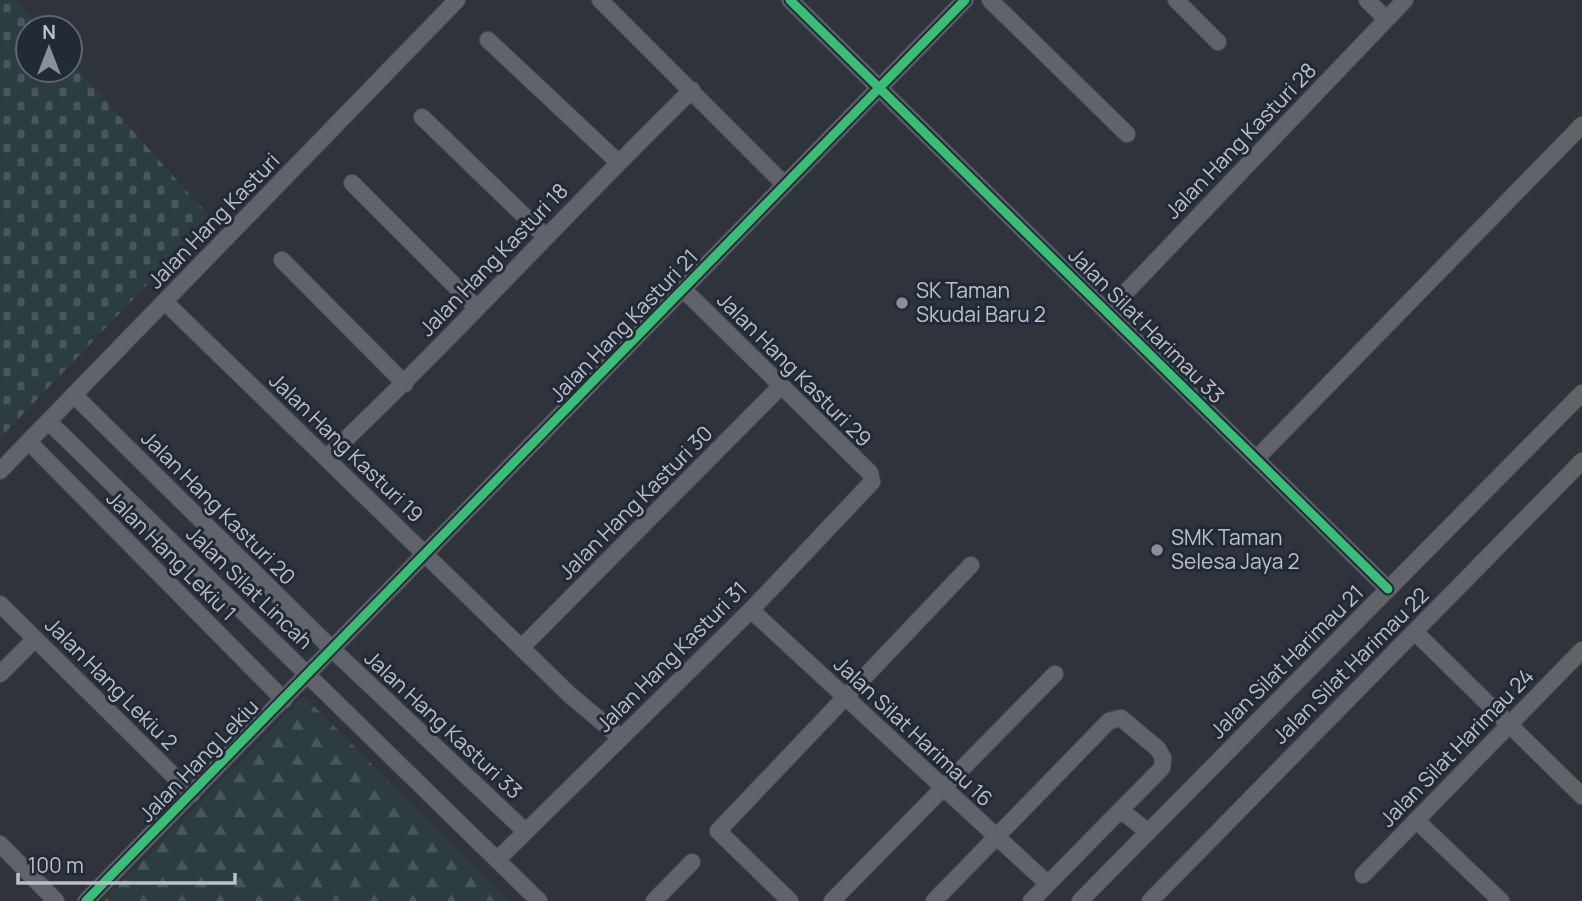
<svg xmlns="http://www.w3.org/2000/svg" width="1582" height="901" font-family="Manrope,sans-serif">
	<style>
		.forest { fill: url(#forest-firs) }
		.cemetery { fill: url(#cemetery-stones) }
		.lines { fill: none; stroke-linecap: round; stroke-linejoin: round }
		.minor-casing { stroke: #4b4e55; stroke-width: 18 }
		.minor { stroke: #60636a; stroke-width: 16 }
		.cycleway-casing { stroke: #222937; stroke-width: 13 }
		.cycleway { stroke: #3abd76; stroke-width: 9 }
		.poi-dot { fill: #8a8f99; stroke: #222937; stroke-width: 2.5 }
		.labels { text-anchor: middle; stroke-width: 6; stroke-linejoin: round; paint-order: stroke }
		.street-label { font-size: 21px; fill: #bbc0cb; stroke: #222937 }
		.poi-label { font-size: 21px; fill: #bbc0cb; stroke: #222937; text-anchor: start }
	</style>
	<defs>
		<pattern id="forest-firs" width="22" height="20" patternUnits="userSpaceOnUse" patternTransform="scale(1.75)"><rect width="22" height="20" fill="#2c3d42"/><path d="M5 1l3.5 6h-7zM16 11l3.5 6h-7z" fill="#49575c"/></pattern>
		<pattern id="cemetery-stones" width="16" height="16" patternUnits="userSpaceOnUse" patternTransform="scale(1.75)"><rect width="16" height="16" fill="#2c3d42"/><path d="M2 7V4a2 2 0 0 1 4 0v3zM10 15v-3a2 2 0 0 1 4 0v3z" fill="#49575c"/></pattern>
	</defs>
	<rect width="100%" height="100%" fill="#2f333c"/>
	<path class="forest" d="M304 696 509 901H104Z"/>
	<path class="cemetery" d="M0 0H15L40 28H28V70H70V61L211 218 0 438Z"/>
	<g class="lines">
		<defs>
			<path id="minor" d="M600 0 785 185
				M790 0 1388 589
				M990 0 1127 134
				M1176 0 1218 42
				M1367 0 1386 19
				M488 40 618 162
				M422 117 546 237
				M352 183 477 308
				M282 260 405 384
				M165 302 570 695 620 737
				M1107 312 1405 0
				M75 396 333 650 525 831
				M49 422 539 901
				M29 442 284 700
				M326 458C452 339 568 211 692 90
				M1256 459 1582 125
				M0 471 457 0
				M0 604 192 794
				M751 610 1048 884
				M1415 632 1582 796
				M521 648 780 387
				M0 674 35 639
				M1122 811 1148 832
				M1416 820 1501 901
				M0 844 56 901
				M498 859 751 610 872 482 870 473 684 290
				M1363 875 1582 650
				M86 901 965 0
				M654 901 692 862
				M790 901 718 831 971 565
				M832 901 1055 674
				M934 901 1109 721 1121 718 1158 749 1163 758 1162 768 1031 901
				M1080 901 1582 393
				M1150 901 1582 461"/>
		</defs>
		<use href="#minor" class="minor-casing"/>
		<use href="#minor" class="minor"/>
		<defs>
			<path id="cycleway" d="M790 0 1388 589
				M86 901 965 0"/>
		</defs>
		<use href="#cycleway" class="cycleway-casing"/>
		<use href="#cycleway" class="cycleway"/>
	</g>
	<g class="poi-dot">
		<circle cx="902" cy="303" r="7"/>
		<circle cx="1157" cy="550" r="7"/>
	</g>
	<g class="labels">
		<g class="street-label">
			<text transform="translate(1241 141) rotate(-46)" y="7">Jalan Hang Kasturi 28</text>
			<text transform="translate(214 221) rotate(-46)" y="7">Jalan Hang Kasturi</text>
			<text transform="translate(494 260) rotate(-46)" y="7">Jalan Hang Kasturi 18</text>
			<text transform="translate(624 326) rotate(-46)" y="7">Jalan Hang Kasturi 21</text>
			<text transform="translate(1146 326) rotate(45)" y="7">Jalan Silat Harimau 33</text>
			<text transform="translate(794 370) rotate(45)" y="7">Jalan Hang Kasturi 29</text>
			<text transform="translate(346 448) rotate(44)" y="7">Jalan Hang Kasturi 19</text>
			<text transform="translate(636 503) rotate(-45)" y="7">Jalan Hang Kasturi 30</text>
			<text transform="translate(218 508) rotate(45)" y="7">Jalan Hang Kasturi 20</text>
			<text transform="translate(171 556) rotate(45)" y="7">Jalan Hang Lekiu 1</text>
			<text transform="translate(249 588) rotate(44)" y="7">Jalan Silat Lincah</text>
			<text transform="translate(672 657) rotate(-45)" y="7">Jalan Hang Kasturi 31</text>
			<text transform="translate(1287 662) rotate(-45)" y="7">Jalan Silat Harimau 21</text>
			<text transform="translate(1351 666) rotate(-45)" y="7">Jalan Silat Harimau 22</text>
			<text transform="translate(111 684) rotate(45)" y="7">Jalan Hang Lekiu 2</text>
			<text transform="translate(443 725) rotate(43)" y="7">Jalan Hang Kasturi 33</text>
			<text transform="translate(913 732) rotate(43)" y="7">Jalan Silat Harimau 16</text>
			<text transform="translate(1457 748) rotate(-46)" y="7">Jalan Silat Harimau 24</text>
			<text transform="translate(199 761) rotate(-46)" y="7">Jalan Hang Lekiu</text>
		</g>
		<g class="poi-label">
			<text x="916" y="298">SK Taman<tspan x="916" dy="24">Skudai Baru 2</tspan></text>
			<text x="1171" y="545">SMK Taman<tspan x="1171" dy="24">Selesa Jaya 2</tspan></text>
		</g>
	</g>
	<g transform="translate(49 49)"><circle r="33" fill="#222937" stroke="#5f6572" stroke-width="2"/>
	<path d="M0-5L12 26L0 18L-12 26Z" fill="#8a8f99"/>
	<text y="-10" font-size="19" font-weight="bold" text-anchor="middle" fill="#bbc0cb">N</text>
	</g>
	<path d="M18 873v10h217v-10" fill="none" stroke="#bbc0cb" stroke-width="3.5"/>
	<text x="28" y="873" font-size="21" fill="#bbc0cb" stroke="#222937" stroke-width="5" paint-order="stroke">100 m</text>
</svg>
